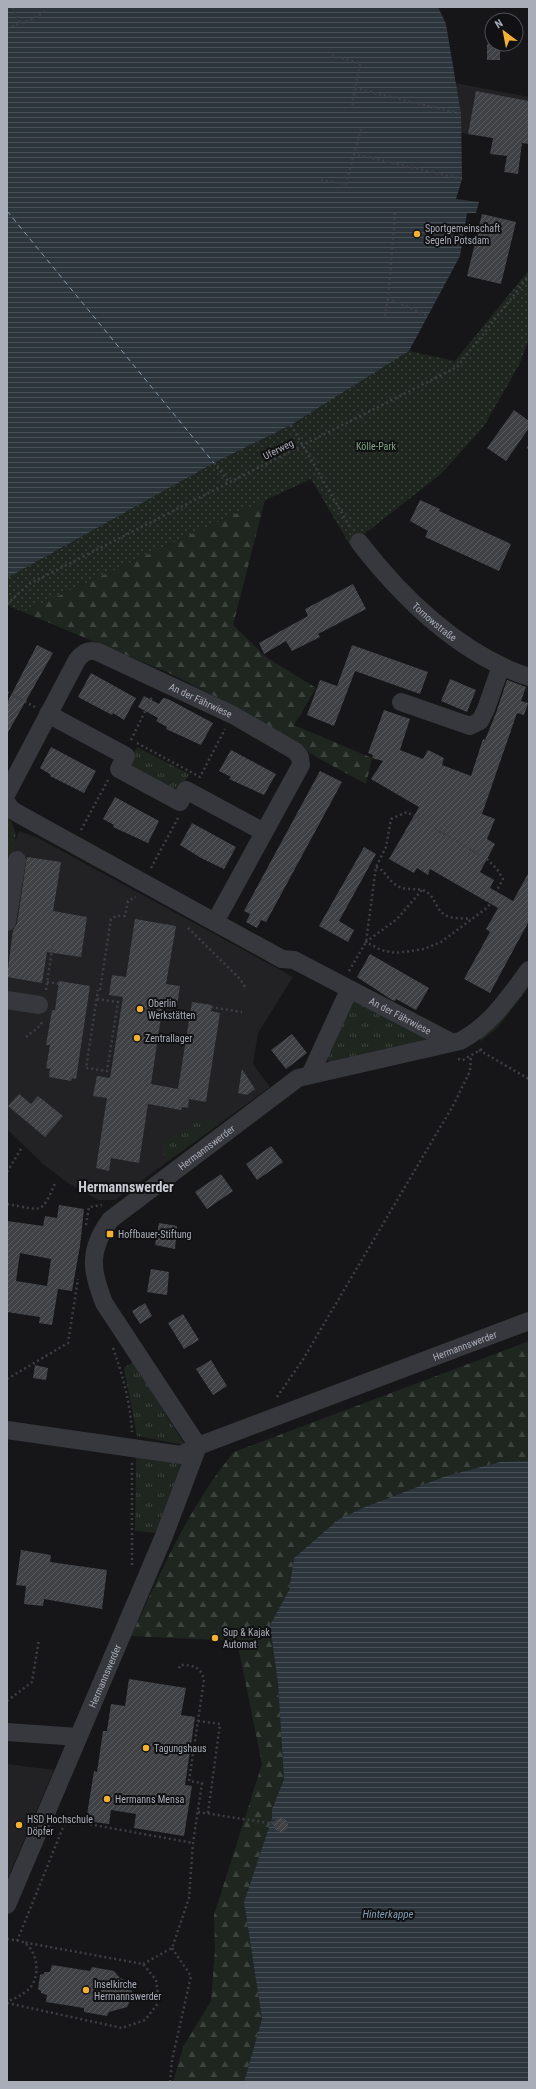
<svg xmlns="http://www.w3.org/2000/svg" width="536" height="2089" font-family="'Roboto Condensed',sans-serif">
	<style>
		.built { fill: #222225 }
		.grass { fill: url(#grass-tufts) }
		.forest { fill: url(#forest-firs) }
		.park { fill: url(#park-dots) }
		.water { fill: url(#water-rules) }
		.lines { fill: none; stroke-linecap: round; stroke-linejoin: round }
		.ferry { stroke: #7f9bb3; stroke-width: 1; stroke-dasharray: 5 4; stroke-linecap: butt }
		.building { fill: url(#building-hatch); fill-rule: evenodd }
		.path { stroke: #3d3f44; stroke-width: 2.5; stroke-dasharray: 2 3; stroke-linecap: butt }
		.minor { stroke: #37383d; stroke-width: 18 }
		.poi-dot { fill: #f2b134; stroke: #111113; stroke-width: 1.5 }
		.labels { text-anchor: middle; stroke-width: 4; stroke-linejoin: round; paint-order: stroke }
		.poi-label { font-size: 10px; fill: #a8adb8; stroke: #111113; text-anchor: start }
		.park-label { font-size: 10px; fill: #7fa381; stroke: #111113 }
		.street-label { font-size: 10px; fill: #a8adb8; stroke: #111113 }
		.water-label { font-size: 11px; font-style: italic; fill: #7f9bb3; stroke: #111113 }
		.district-label { font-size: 14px; font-weight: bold; fill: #c9ccd4; stroke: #111113 }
	</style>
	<defs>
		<pattern id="grass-tufts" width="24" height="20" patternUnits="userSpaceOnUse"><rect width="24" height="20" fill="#1e261f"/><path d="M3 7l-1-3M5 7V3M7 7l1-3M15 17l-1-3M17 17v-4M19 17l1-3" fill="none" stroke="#3c433d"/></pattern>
		<pattern id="forest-firs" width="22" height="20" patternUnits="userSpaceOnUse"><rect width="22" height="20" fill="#1e261f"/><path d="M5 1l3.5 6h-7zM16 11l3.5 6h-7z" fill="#3c433d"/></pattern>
		<pattern id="park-dots" width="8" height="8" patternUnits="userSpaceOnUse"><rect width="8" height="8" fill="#1e261f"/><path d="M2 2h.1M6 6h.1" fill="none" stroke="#3c433d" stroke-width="1.8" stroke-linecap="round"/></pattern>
		<pattern id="water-rules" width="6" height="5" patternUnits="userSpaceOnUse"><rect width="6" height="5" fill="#2c353c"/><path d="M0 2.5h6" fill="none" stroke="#485056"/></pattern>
		<pattern id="building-hatch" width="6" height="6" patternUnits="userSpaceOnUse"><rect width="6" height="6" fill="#404145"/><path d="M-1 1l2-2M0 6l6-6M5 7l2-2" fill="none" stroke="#595a5e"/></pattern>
	</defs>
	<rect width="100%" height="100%" fill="#161618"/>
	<path class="built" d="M455 83 529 97V144L461 133V114Z
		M19 831 38 838 293 977 258 1033 253 1064 270 1087 115 1200H98L68 1183 43 1164 7 1129V860Z
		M7 1764 54 1770 7 1880Z"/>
	<path class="grass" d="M137 747 189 774 177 797 125 770Z
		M7 815 9 816 16 834 11 867 7 866Z
		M529 978V987L498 1027 481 1041 478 1037Z
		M350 999 424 1037 425 1040 329 1062 326 1058Z
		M197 1120H212L218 1125 168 1161 162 1152C161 1137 174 1139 184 1133 189 1129 191 1123 197 1120Z
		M133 1362 185 1445 137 1436 124 1368Z
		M136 1456 186 1464 157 1533 135 1531Z"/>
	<path class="forest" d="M265 500 233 625 266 657 316 688 294 725 372 758 366 784 318 758 246 712 167 672 23 612Z
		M529 1341V1461L500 1462 446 1476 365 1507 339 1519 294 1558 289 1590 270 1625 278 1684 284 1779 272 1808V1818L244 1902 262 2019 244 2082H173L183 2047 211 2001 215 1949 214 1915 262 1764 237 1641 131 1636C161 1572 189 1506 234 1452Z"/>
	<path class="park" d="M529 270V339L519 365 484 426 441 474 350 545 311 479 23 612 7 605V578L214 463 291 425 409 351 455 361Z"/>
	<path class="water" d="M7 7H438L446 24 461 114 462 179 456 199 479 202 476 213H467L460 256 409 351 291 425 214 463 7 578Z
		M529 1461V2082H244L262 2019 244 1902 272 1818V1809L284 1779 278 1684 270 1625 289 1590 294 1558 339 1519 365 1507 446 1476 500 1462Z"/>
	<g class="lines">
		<path class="ferry" d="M7 211 214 463"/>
	</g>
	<path class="building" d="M487 44H500V60H487Z
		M476 91 529 101V144L522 143 518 174 504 172 507 156 490 154 493 138 468 134Z
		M482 214 516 222 501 284 467 276Z
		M514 410 529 421V428L506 461 487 448Z
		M420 500 440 509 439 511 511 544 499 571 425 537 428 531 410 521Z
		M353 584 366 609 318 634 320 637 292 651 286 641 264 654 259 643 308 616 305 609Z
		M37 645 53 653 7 734V703Z
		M352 645 428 672 420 694 355 671 334 726 307 715 320 680 337 686Z
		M91 673 136 698 124 720 113 713 112 715 78 697Z
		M450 679 476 690 467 712 441 701Z
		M507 680 526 687 521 701 528 703 524 715 517 713 482 814 495 819 487 839 495 844 480 872 494 880 490 888 513 901 529 872V921L490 993 464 979 490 932 486 929 498 908 430 869 428 875 417 868 414 873 389 859 419 807 371 779 383 761 372 758 373 755 368 753 384 710 410 719 400 750 423 759 428 750 444 758 442 765 471 776 483 739 485 740 496 713Z
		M144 696 159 704 163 698 168 699 213 723 201 745 166 729 167 727 156 721 158 718 138 707Z
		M51 747 96 771 84 793 50 776 51 775 40 768Z
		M231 750 276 774 264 795 229 779 231 777 219 771Z
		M320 771 342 782 266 922 261 920 257 928 246 922 250 914 244 911Z
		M115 797 159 821 148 843 113 827 114 825 103 819Z
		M192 823 236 847 224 869 201 858 180 845Z
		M364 847 376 854 339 921 354 930 348 942 319 926Z
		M27 857 61 862 53 911 87 917 81 957 47 952 42 983 7 977 13 930 17 924Z
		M135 919 176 926 166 984 180 986 177 1006 163 1004 151 1084 178 1089 192 1002 212 1005 211 1011 220 1013 206 1102 189 1099 188 1108 182 1107 181 1110 148 1104 139 1163 111 1158 109 1171 96 1168 107 1098 93 1096 97 1076 110 1078 123 997 109 995 112 975 126 977Z
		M370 954 429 988 416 1010 396 999 395 1001 392 1000 357 977Z
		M59 981 90 986 76 1079 72 1078 71 1081 49 1077 50 1069 46 1068 50 1045H46L52 1010H55Z
		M292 1034 307 1053 286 1069 271 1050Z
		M242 1069 255 1089 247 1095 238 1093Z
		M19 1094 31 1104 38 1096 63 1116 45 1137 8 1106Z
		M271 1146 283 1162 257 1180 246 1164Z
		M221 1174 233 1191 207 1209 195 1192Z
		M59 1205 84 1209 80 1246 72 1291 58 1289 52 1325 39 1323 40 1317 7 1312V1221L43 1226 45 1216 57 1218ZM20 1253 51 1259 47 1286 16 1281Z
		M159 1223 177 1226 175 1249 155 1245Z
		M151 1269 169 1272 167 1295 147 1292Z
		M145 1303 152 1316 140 1324 132 1311Z
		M183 1314 199 1340 184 1349 168 1323Z
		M211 1360 227 1386 213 1395 196 1369Z
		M35 1365 48 1368 46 1380 33 1378Z
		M21 1550 51 1555 50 1562 107 1570 102 1609 44 1599 43 1606 24 1604 26 1586 16 1585Z
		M129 1679 186 1688 181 1715 195 1717 185 1785 192 1786 184 1836 134 1828 136 1814 111 1810 109 1824 86 1821 94 1771 97 1772 103 1731H107L111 1704 125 1706Z
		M274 1825a7 7 0 1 1 14 0a7 7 0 1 1-14 0Z
		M52 1965 90 1971 92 1967 114 1971 120 1978 128 1982 135 1998 130 2001 127 2007 109 2012 107 2016 84 2012V2008L46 2002 47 1995 41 1993V1991L38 1989 40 1975 44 1974V1972H50Z"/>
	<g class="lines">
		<path class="path" d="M13 7 20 24
			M7 28 33 19 45 11
			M332 56 360 63 352 105
			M355 88 461 114
			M361 129 354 154 462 179
			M321 180 346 184 354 154
			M395 213 388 298 428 316
			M385 316 388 298
			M291 425 351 529
			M527 447 529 448
			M214 463 229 482
			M7 604 29 584 457 367 529 276
			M7 692 35 707
			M131 740 153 695
			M137 743 200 777 225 729
			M81 830 108 780
			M376 867C385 870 387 879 396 885 406 892 416 887 425 891 436 896 435 911 447 916 454 919 464 918 471 919
			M151 868 178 818
			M188 928 239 978 244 985 245 990
			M349 971 366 942 376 867 386 847 391 819 407 812 488 860 497 869 503 879 488 907 441 942 424 949 396 953 381 950 366 942 397 919 422 890
			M47 982 62 984
			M46 990 54 937
			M100 990 111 919 116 916H125L128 901 136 897
			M97 999 118 1002 107 1071 86 1068 98 990
			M211 1007 242 1012
			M26 1037 41 1025 42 1021
			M479 1050 529 1079
			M458 1059 463 1060 482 1049
			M7 1172 21 1149
			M7 1204C43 1210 41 1216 56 1181
			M86 1225 89 1207 102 1205
			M113 1348C123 1376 130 1402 132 1432
			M7 1379 68 1343 78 1279
			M277 1397 302 1361 454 1104 470 1071 471 1056
			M132 1463V1566
			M7 1701 32 1682 39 1639
			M198 1721 220 1724 208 1813
			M198 1812 281 1825
			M7 1939C12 1940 18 1940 23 1942 38 1950 41 1977 29 1989 22 1995 15 1999 7 2001
			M17 1941 66 1820 193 1843
			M143 1964 172 1948 189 1898 193 1843 202 1783 189 1781 204 1680C201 1666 192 1665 180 1665L179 1669
			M7 2003 122 2028 145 2020 159 2002 156 1980 143 1964 22 1942
			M170 2082 172 2060 191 1976 172 1948"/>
		<g class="minor">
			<path id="s1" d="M359 542C402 598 461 655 529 677"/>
			<path d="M401 702 470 726 480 721 486 709 501 666"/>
			<path d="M48 714 126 756 119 769 180 802 186 790 264 832"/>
			<path id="s2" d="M7 793 77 660C83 652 89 649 98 652L233 715 295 751 300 757 301 765 215 922"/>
			<path id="s3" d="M7 803 11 809 17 813 282 959 294 960 451 1042"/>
			<path d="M7 922 17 860"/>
			<path d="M7 1000 39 1005"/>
			<path d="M310 1075 349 990"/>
			<path id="s4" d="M7 1430 181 1455 198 1446 529 1321"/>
			<path id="s5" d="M198 1446 104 1303C91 1270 88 1251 110 1220L298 1078 460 1041C491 1025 508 998 529 970"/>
			<path d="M7 1732 78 1737"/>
			<path id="s6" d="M7 1905 164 1536 198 1446"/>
		</g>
	</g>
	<g class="poi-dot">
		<circle cx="417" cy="234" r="4"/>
		<circle cx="140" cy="1009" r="4"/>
		<circle cx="137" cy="1038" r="4"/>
		<rect x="106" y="1230" width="8" height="8" rx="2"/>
		<circle cx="215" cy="1638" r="4"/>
		<circle cx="146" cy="1748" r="4"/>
		<circle cx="107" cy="1799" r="4"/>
		<circle cx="19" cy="1825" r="4"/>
		<circle cx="86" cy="1990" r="4"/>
	</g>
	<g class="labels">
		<g class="poi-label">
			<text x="425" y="232">Sportgemeinschaft<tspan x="425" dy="12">Segeln Potsdam</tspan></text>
			<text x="148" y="1007">Oberlin<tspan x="148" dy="12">Werkstätten</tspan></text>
			<text x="145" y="1042">Zentrallager</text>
			<text x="118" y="1238">Hoffbauer-Stiftung</text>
			<text x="223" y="1636">Sup &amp; Kajak<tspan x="223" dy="12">Automat</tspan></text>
			<text x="154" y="1752">Tagungshaus</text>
			<text x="115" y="1803">Hermanns Mensa</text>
			<text x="27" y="1823">HSD Hochschule<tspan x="27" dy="12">Döpfer</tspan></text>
			<text x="94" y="1988">Inselkirche<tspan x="94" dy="12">Hermannswerder</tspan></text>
		</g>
		<g class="park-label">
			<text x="376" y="450">Kölle-Park</text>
		</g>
		<g class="street-label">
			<text transform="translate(278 449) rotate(-27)" y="4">Uferweg</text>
			<text dy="4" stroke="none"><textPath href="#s1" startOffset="110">Tornowstraße</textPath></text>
			<text dy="4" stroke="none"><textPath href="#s2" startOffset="288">An der Fährwiese</textPath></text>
			<text dy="4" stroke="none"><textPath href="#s3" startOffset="449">An der Fährwiese</textPath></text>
			<text dy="4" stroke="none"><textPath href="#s5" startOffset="380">Hermannswerder</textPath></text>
			<text dy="4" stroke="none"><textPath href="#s4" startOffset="480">Hermannswerder</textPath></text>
			<text dy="4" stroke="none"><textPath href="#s6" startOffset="249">Hermannswerder</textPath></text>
		</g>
		<g class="water-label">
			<text x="388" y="1918">Hinterkappe</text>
		</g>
		<g class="district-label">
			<text x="126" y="1192">Hermannswerder</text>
		</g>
	</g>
	<rect width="536" height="2089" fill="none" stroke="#a8adb8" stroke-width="16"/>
	<g transform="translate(504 32) rotate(328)"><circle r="19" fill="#111113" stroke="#4d4f55"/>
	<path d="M0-3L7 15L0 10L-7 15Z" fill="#f2b134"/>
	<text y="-6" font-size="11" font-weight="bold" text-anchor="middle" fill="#a8adb8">N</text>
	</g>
</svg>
